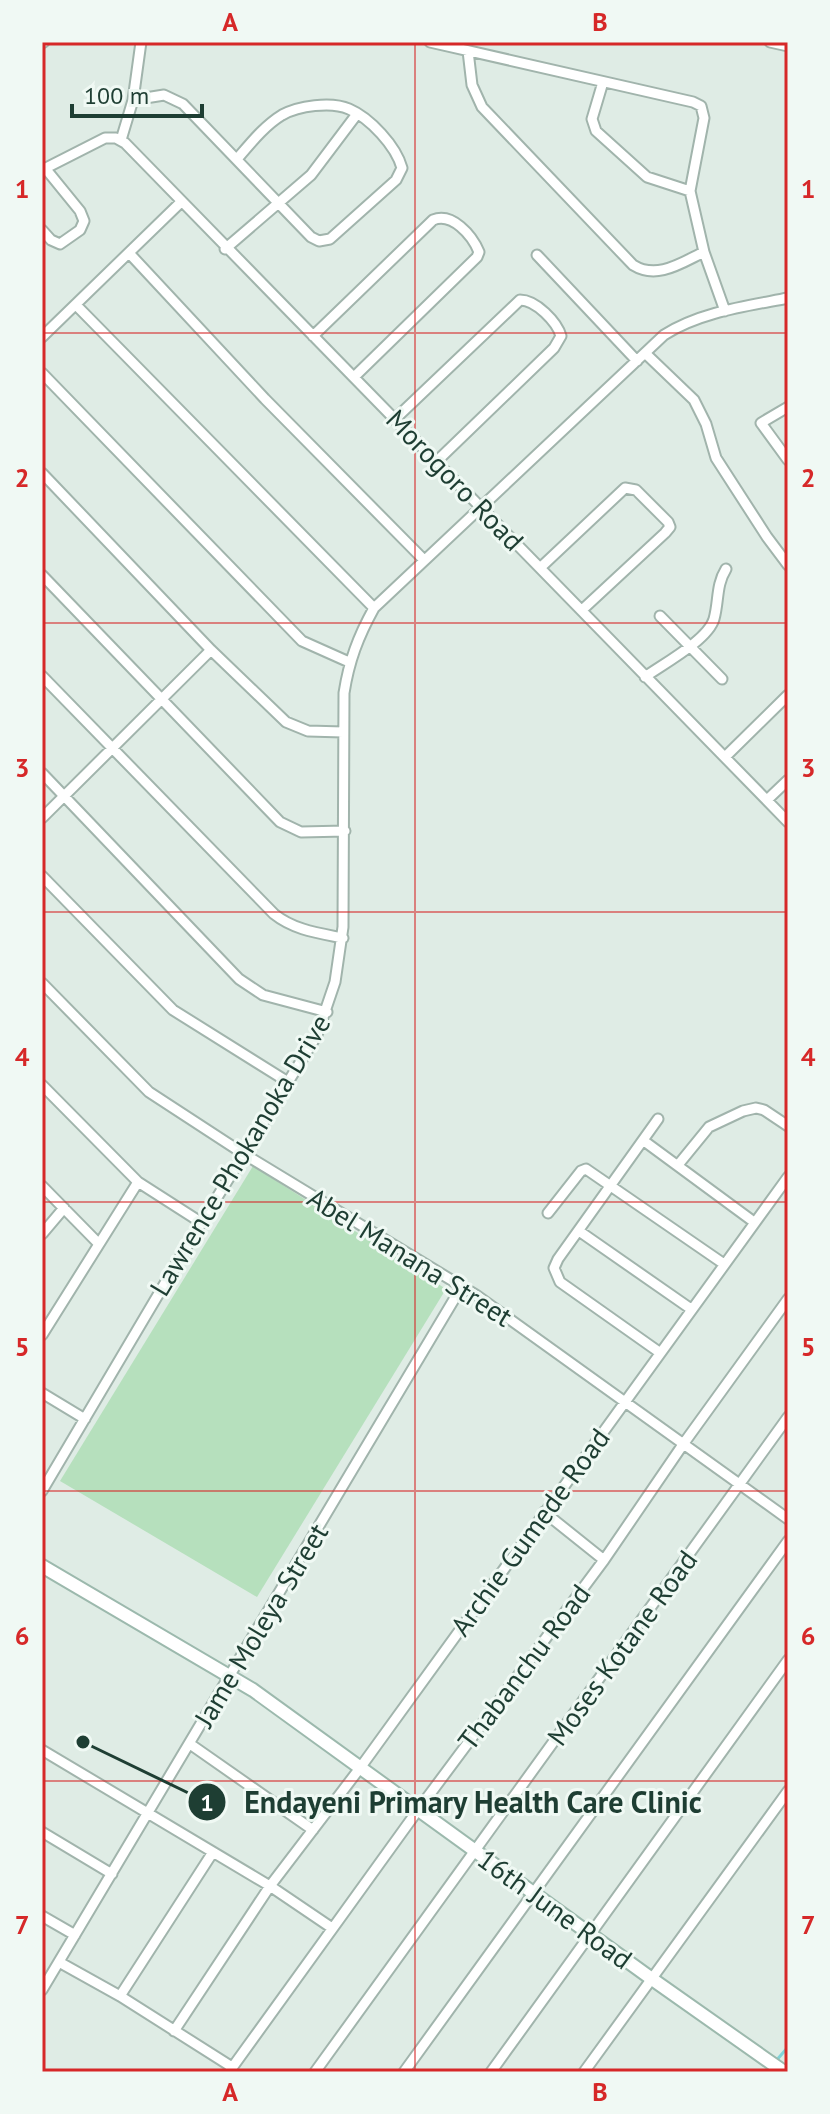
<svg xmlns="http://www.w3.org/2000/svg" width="830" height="2114" font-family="'PT Sans',sans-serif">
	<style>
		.green { fill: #b6e0bd }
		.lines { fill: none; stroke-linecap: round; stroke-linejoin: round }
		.stream { stroke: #81d3d8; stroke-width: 3 }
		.street-casing { stroke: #a1b4ac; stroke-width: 13 }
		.secondary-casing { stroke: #9cb9ad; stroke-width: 16 }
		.street { stroke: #fff; stroke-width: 9 }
		.secondary { stroke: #fff; stroke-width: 12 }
		.grid { fill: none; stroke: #d62828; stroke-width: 2; stroke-opacity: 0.55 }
		.labels { text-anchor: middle; stroke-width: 6; stroke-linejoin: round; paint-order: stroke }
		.street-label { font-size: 28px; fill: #1e3e33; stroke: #f0f9f4 }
		.leader { fill: none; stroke: #1e3e33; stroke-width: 3 }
		.callout-dot { fill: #1e3e33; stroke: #f0f9f4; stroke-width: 3 }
		.mark-label { font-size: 24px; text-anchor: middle; font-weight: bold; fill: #fff }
		.callout-label { font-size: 30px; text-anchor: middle; font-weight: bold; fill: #1e3e33; stroke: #f0f9f4; stroke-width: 6; stroke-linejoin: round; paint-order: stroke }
		.neatline { fill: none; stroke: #d62828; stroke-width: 3 }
		.grid-label { font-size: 26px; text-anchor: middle; font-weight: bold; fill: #d62828 }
	</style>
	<rect width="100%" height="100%" fill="#dfece5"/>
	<path class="green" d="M253 1166 446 1289 257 1597 60 1481Z"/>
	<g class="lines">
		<path class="stream" d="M775 2062 788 2047"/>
		<defs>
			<path id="street" d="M430 42 693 102 701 106 704 118 690 191 704 252 725 311
				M770 42 788 46
				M42 43 44 42
				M468 51 472 85 482 107 633 265C657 280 681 263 704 252
				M603 82 592 119 596 131 647 177 690 191
				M133 100 164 95 183 104 311 237 319 241 330 239 396 180 402 168C396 146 370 118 349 109 331 101 298 106 282 115 264 126 250 144 237 159
				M121 140 133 100 141 42
				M42 170 105 138H116L125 143 788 822
				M42 230 51 240 60 244 80 230 84 221 80 211 45 168
				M225 249 311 175 357 114
				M129 253 265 399 424 560
				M537 255 637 361
				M76 305 374 608
				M313 336 433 220C452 212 472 235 479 252L477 257 354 377
				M42 337 180 203
				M645 353 694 400 706 424 716 458 767 537 788 565
				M42 373 302 641 349 662
				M788 407 761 423 788 460
				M395 419 520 300C536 300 557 322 561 336L554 348 437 461
				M42 473 211 650 286 722 308 731 343 732
				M540 568 625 488 636 490 668 522 670 527 665 533 582 610
				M42 575 280 822 301 832 345 831
				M660 616 722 679
				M42 676 274 914C294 930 318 933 343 938
				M645 677C663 664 708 640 714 619 719 601 716 585 726 569
				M725 757 788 695
				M42 773 239 979 263 995 327 1012
				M767 800 788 780
				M42 818 211 650
				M42 876 173 1010 288 1082
				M42 983 149 1092 244 1154 476 1295 788 1519
				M42 1085 138 1182 202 1223
				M658 1119 558 1259 554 1268 560 1282 659 1352
				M644 1141 754 1222
				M678 1165 709 1127 743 1111 756 1108 764 1110 788 1126
				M42 1186 98 1243
				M548 1213 581 1171 586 1169 724 1264
				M579 1231 691 1309
				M42 1234 64 1208
				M42 1335 138 1182
				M42 1393 85 1419
				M42 1491 184 1251 317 1035 335 982 343 927 344 693C349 661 358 637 374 608L664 335C700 312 747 306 788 298
				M544 1512 604 1560
				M190 1744 313 1830
				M42 1750 270 1886 332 1928
				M42 1832 112 1874
				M42 1916 75 1935
				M59 1962 120 1996 232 2067
				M42 1990 462 1286
				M120 1996 213 1852
				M174 2031 270 1886 360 1768 788 1177
				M229 2072 418 1810 604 1560 684 1443 788 1299
				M315 2072 788 1417
				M404 2072 788 1541
				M491 2072 788 1660
				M584 2072 788 1791"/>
			<path id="secondary" d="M42 1566 253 1690 652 1979 784 2072"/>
		</defs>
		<use href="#street" class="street-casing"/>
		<use href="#secondary" class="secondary-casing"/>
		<use href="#street" class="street"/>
		<use href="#secondary" class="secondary"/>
	</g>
	<path class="grid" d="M415 42V2072M42 333H788M42 623H788M42 912H788M42 1202H788M42 1491H788M42 1781H788"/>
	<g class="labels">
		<g class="street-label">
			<text transform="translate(455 480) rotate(46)" y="10">Morogoro Road</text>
			<text transform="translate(240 1155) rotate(-59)" y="10">Lawrence Phokanoka Drive</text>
			<text transform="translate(410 1257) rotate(32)" y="10">Abel Manana Street</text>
			<text transform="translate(530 1532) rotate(-54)" y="10">Archie Gumede Road</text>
			<text transform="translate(261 1625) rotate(-59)" y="10">Jame Moleya Street</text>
			<text transform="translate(622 1648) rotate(-54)" y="10">Moses Kotane Road</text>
			<text transform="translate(524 1667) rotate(-53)" y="10">Thabanchu Road</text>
			<text transform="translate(555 1909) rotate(36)" y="10">16th June Road</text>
		</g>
	</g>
	<path class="leader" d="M83 1742L207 1802"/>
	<g class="callout-dot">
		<circle cx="83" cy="1742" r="8"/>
		<circle cx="207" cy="1802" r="20"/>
	</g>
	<g class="mark-label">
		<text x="207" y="1811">1</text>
	</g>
	<g class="callout-label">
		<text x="473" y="1813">Endayeni Primary Health Care Clinic</text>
	</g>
	<rect width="830" height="2114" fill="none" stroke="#f0f9f4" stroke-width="88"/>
	<path d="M72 104v12h130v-12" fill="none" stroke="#1e3e33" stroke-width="4"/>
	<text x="84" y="104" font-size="24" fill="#1e3e33" stroke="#f0f9f4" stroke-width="6" paint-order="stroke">100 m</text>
	<rect x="44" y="44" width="742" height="2026" class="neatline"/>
	<g class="grid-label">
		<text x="230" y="31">A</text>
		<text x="600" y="31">B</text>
		<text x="22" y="198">1</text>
		<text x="808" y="198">1</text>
		<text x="22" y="487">2</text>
		<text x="808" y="487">2</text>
		<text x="22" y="777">3</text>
		<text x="808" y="777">3</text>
		<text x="22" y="1066">4</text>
		<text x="808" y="1066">4</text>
		<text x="22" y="1356">5</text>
		<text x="808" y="1356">5</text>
		<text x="22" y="1645">6</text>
		<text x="808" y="1645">6</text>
		<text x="22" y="1934">7</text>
		<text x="808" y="1934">7</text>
		<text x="230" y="2101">A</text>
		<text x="600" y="2101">B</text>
	</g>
</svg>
